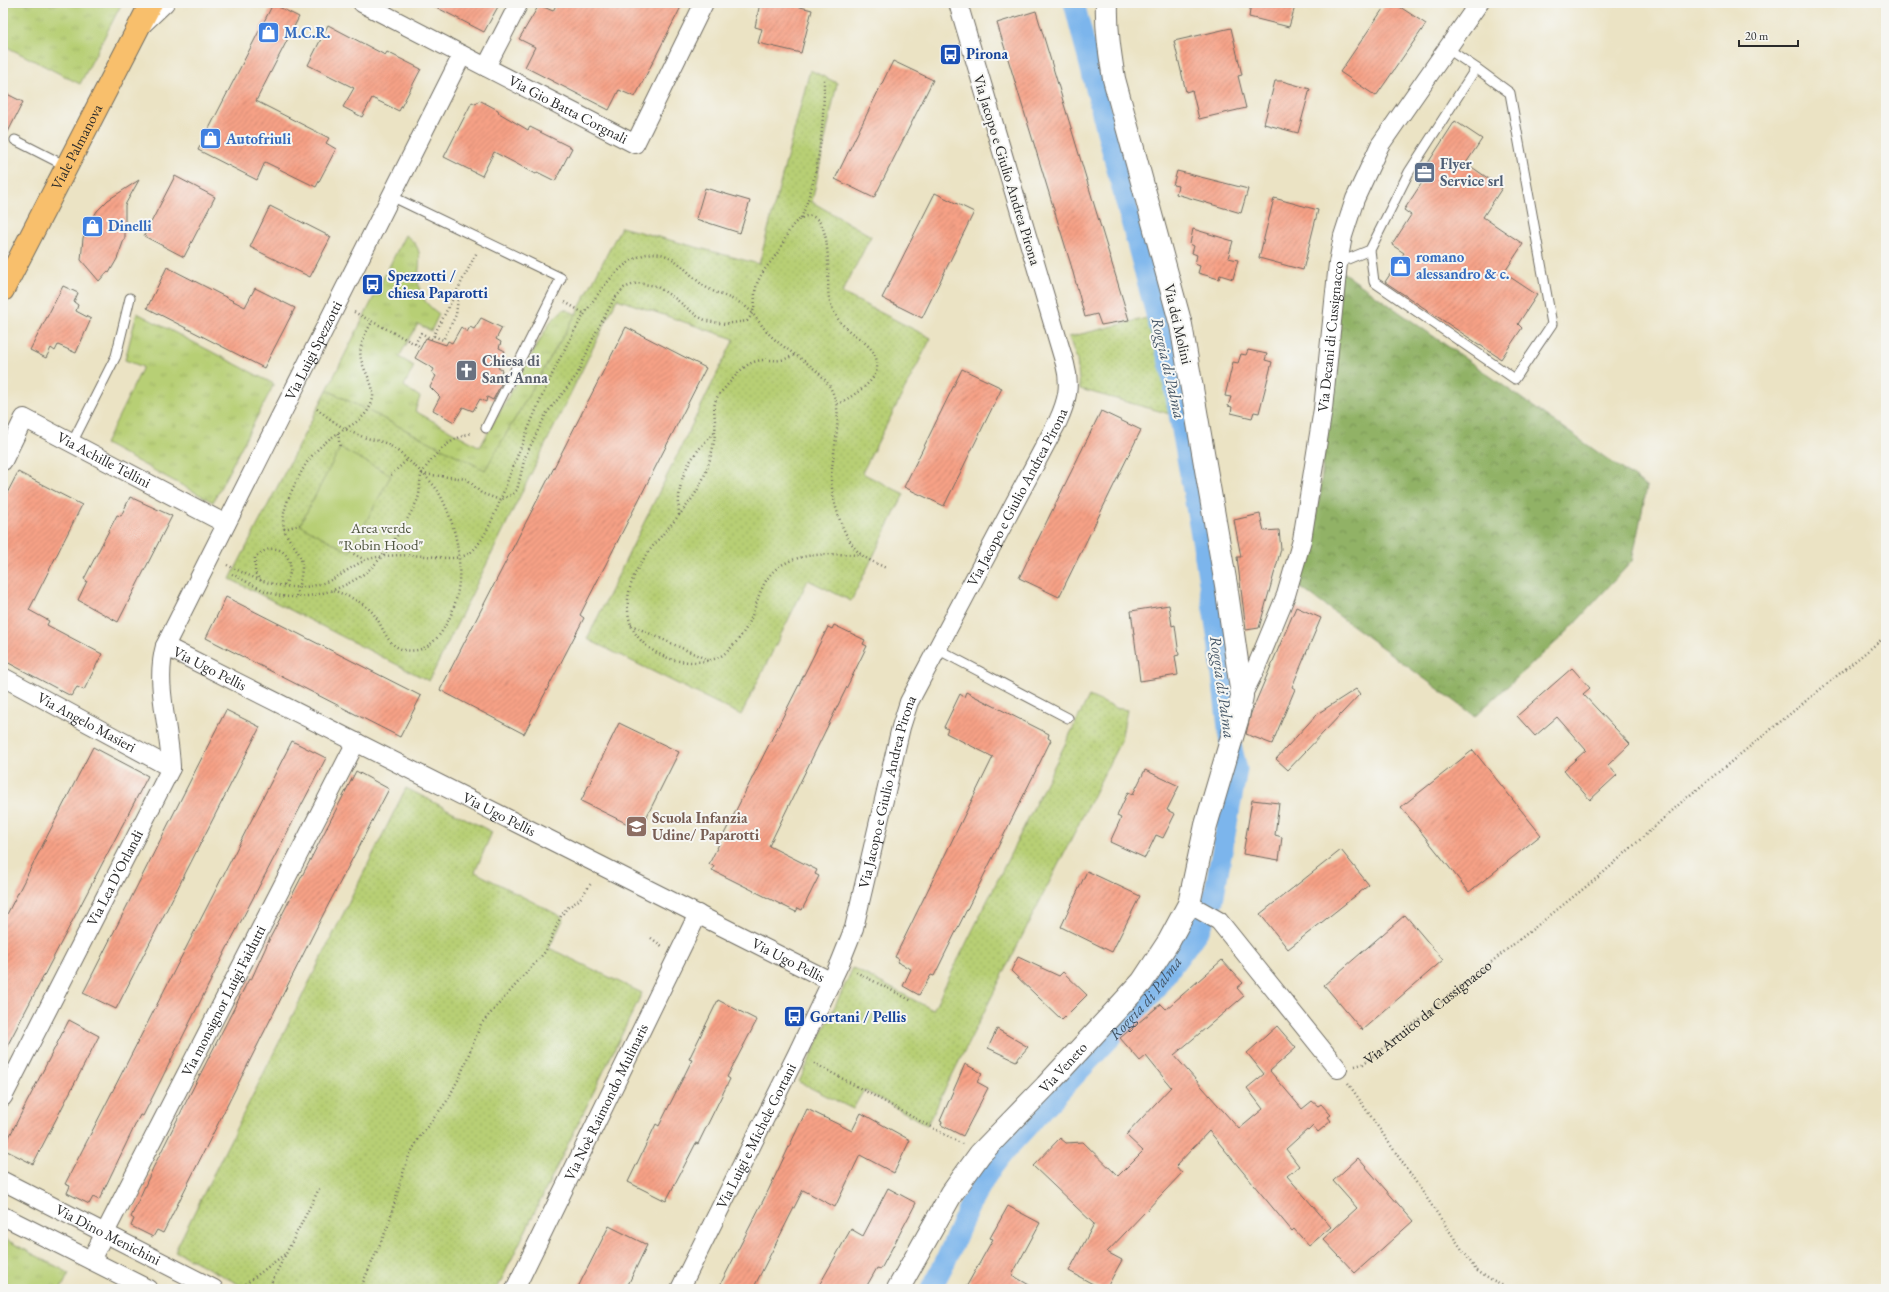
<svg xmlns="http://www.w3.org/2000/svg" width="1889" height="1292" font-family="'EB Garamond',serif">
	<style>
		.grass { fill: url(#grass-tufts); stroke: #717d50 }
		.forest { fill: url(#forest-crowns); stroke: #5e6e48 }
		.park { fill: url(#park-dots); stroke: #717d50 }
		.pitch { fill: #b7cf74; stroke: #717d50 }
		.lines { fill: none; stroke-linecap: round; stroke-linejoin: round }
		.canal { stroke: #7bb5ec; stroke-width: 21 }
		.building { fill: url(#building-hatch) }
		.service-casing { stroke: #6e6b61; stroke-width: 11 }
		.minor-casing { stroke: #6e6b61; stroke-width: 20 }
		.tertiary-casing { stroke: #6e6b61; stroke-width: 24 }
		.primary-casing { stroke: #6e6b61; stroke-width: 24 }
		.path { stroke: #6e6b61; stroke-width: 2.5; stroke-dasharray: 1 3; stroke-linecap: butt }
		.service { stroke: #fff; stroke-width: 9 }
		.minor { stroke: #fff; stroke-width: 18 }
		.tertiary { stroke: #fff; stroke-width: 22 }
		.primary { stroke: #f8bf6c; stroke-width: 22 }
		.labels { text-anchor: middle; stroke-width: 4; stroke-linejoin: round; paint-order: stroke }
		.shop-label { font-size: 15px; font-weight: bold; fill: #366cbe; stroke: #f6f6f2; text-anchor: start }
		.transit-label { font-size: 15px; font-weight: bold; fill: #164399; stroke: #f6f6f2; text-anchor: start }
		.street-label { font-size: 15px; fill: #2b2b2b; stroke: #f6f6f2 }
		.service-label { font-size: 15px; font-weight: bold; fill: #4e5e75; stroke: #f6f6f2; text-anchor: start }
		.worship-label { font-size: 15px; font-weight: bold; fill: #5b616d; stroke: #f6f6f2; text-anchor: start }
		.park-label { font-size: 15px; fill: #4e543d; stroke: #f6f6f2 }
		.education-label { font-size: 15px; font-weight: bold; fill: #785e54; stroke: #f6f6f2; text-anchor: start }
		.water-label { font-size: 16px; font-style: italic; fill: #435465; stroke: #f6f6f2 }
	</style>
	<defs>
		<pattern id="grass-tufts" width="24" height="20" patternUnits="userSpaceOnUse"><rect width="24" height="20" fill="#b7cf74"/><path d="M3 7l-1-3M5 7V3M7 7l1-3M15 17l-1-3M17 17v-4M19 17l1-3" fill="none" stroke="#9eb265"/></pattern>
		<pattern id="forest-crowns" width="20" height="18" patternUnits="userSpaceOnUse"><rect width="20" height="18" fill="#91b266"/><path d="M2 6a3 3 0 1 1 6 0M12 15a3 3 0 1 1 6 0" fill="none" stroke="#779154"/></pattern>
		<pattern id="park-dots" width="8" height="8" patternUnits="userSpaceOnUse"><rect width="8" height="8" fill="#b7cf74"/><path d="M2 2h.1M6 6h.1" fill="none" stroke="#9eb265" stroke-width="1.8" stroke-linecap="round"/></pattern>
		<pattern id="building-hatch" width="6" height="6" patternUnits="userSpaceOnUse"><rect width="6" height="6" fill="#f7a186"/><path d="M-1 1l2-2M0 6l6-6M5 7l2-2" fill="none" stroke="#c8836e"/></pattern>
	</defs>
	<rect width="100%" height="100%" fill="#f6f6f2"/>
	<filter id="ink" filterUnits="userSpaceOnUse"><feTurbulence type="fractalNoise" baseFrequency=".025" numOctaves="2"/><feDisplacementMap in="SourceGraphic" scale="8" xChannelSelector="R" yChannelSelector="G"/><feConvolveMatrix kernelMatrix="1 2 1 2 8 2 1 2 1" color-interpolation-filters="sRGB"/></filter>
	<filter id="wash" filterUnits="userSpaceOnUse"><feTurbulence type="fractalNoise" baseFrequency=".012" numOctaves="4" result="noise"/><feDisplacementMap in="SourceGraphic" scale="16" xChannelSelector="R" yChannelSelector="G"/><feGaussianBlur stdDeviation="0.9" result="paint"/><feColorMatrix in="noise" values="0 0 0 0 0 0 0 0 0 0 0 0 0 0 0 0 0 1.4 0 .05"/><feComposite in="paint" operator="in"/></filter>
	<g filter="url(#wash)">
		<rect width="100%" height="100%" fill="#ebe3c4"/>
		<path class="grass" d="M3 3H122L80 84 3 45Z
			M405 235C431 252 413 268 420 291 423 301 431 308 439 314L431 331 418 324 399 357 414 366 404 386 420 397 415 411 480 447 550 322 564 309 576 314 485 471 327 390Z
			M137 313 274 384 213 502 105 444 143 367 125 360Z
			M3 1238 69 1273 61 1289H3Z"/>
		<path class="forest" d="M1341 271 1647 487 1632 561 1566 633 1475 716 1297 585 1310 549 1320 494Z"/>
		<path class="park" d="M810 70 837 83 812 202 871 236 842 293 931 338 862 473 904 494 851 601 808 580 741 715 587 639 734 339 617 299 429 681 230 579 327 390 485 470 576 314 621 227 759 264Z
			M1151 317 1162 359 1170 414 1080 389 1077 360 1069 337Z
			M1089 696 1116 708 1127 710 1121 740 927 1125 864 1090 853 1109 799 1082 853 968 933 1010Z
			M406 788 492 832 475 872 564 918 549 948 642 993 497 1289H248L175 1251Z"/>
		<path class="pitch" d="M340 448 391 475 350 552 300 525Z"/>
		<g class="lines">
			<path class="canal" id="s1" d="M931 1289 946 1260 969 1207 988 1173 1004 1152 1049 1103 1149 997 1201 927 1213 900 1237 769 1229 737 1218 640 1204 551 1171 370 1107 132 1074 3"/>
		</g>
		<g id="blocks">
			<path class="building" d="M428 3H500L484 32Z
				M557 3H683L635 97 619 90 609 110 525 67 535 47 519 39 539 5 553 11Z
				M760 3H785L812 10 801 53 758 43 762 29 755 27Z
				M1251 3H1296L1289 27 1249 17Z
				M1387 3H1394L1426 24 1376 96 1340 72Z
				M273 4 299 17 256 101 329 138 326 143 336 149 316 187 265 162 257 180 198 150Z
				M1036 11 1093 201 1129 320 1101 325 1097 314 1085 317 1071 265 997 23Z
				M328 25 385 55 387 52 421 69 399 111 372 98 362 117 343 107 354 88 308 65Z
				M1231 28 1242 75 1238 76 1246 108 1199 119 1192 90 1186 92 1174 41Z
				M893 61 933 80 874 198 835 179Z
				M1275 81H1282L1310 89 1298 133 1264 124Z
				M3 92 23 102 3 142Z
				M479 100 498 110 499 113 528 130 530 127 572 148 555 181 537 172 536 174 494 152 482 176 444 157 472 102 476 104Z
				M1455 121 1482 139 1466 163 1502 188 1483 217 1523 244 1504 273 1537 295 1518 324 1522 328 1501 359 1385 282 1404 253 1392 245 1411 215 1404 210 1423 181 1419 177Z
				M1177 171 1248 189 1241 213 1176 194 1178 186 1173 185Z
				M175 176 215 197 184 257 144 236Z
				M139 180 125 205V237L117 259 109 273 108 271 99 281 81 260 83 238 89 224 97 211 108 200Z
				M705 188 750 201 740 233 696 219Z
				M935 193 974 212 922 318 882 298Z
				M1274 198 1318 210 1303 270 1259 258Z
				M270 206 331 237 310 277 250 247Z
				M1193 229 1233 241 1228 258 1238 260 1233 279 1220 275 1219 279 1198 273 1200 266 1195 264 1197 255 1192 253 1194 246 1190 244Z
				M167 267 245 307 255 288 295 308 264 368 147 308Z
				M63 286 78 293 74 302 78 305 76 311 91 319 76 353 58 345 55 351 51 348 46 358 30 350Z
				M481 318 502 328 496 339 501 342 499 348 505 351 498 368 502 370 500 376 504 378 493 400 487 397 486 402 480 399 473 411 463 407 454 422 433 410 440 397 430 387 436 376 432 373 434 369 415 358 426 338 446 345 448 341 452 343 461 327 467 332 470 327 474 329Z
				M626 327 706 368 580 615 584 618 524 734 440 690Z
				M1248 350 1267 354 1265 360 1272 362 1259 413 1254 412 1252 418 1231 413 1232 407 1228 406 1231 397 1225 396 1233 362 1238 363 1241 354 1246 355Z
				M962 369 1002 388 944 506 904 487Z
				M1101 411 1141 430 1059 597 1019 578Z
				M18 472 82 505 29 610 49 621 47 625 102 654 84 690 77 687 71 696 3 660V501Z
				M130 497 172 516 118 622 78 600 87 581 84 579 117 515 121 516Z
				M1260 514 1264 531 1279 530 1281 549 1259 628 1246 630 1237 557H1241L1234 520Z
				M226 597 421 696 400 737 206 638Z
				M1169 605 1172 626 1175 625 1179 655 1175 656 1178 675 1140 681 1131 611Z
				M1296 607 1321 618 1292 687 1295 689 1272 744 1246 734 1251 713Z
				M834 625 865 640 863 644 867 646 769 846 817 870 815 874 819 876 802 910 798 908 796 912 712 870 714 866 709 864 828 627 832 629Z
				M1572 668 1590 688 1583 694 1630 744 1608 765 1617 775 1590 800 1564 770 1586 750 1557 717 1535 736 1517 716Z
				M1356 689 1360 694 1288 770 1276 759 1317 714Z
				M966 692 1049 734 1048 738 1051 740 934 976 931 975 919 995 903 986 911 969 897 962 899 959 895 957 993 757 946 733 948 729 944 727 960 694 964 697Z
				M226 710 260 727 116 1009 83 993Z
				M619 723 679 752 640 830 581 801Z
				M292 741 326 758 226 950 143 1116 140 1115 99 1200 93 1197 89 1204 67 1193 70 1186 65 1184Z
				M93 747 148 776 3 1054V922Z
				M1473 750 1541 835 1469 892 1401 807Z
				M1145 770 1179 786 1167 810 1175 814 1163 838 1156 835 1145 858 1110 842 1121 818 1117 816 1128 792 1133 794Z
				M356 771 389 789 324 913 163 1233 157 1230 153 1237 131 1226 134 1219 131 1217 153 1168 185 1104 249 979 251 980 270 938Z
				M1252 800 1279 803 1275 835 1282 837 1279 860 1243 854Z
				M1341 850 1369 885 1288 949 1260 914Z
				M1087 871 1140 896 1112 952 1061 927Z
				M1405 915 1443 960 1362 1030 1324 985Z
				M1018 957 1059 976 1063 972 1087 995 1062 1020 1011 971Z
				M1222 960 1243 983 1237 988 1244 996 1174 1055 1239 1129 1263 1109 1247 1088 1264 1074 1247 1053 1277 1026 1296 1048 1270 1071 1302 1109 1312 1101 1318 1106 1321 1104 1331 1115 1328 1117 1331 1121 1318 1132 1313 1126 1308 1131 1307 1130 1286 1149 1299 1166 1287 1176 1331 1227 1309 1246 1294 1229 1292 1231 1209 1131 1176 1166 1182 1173 1107 1252 1122 1260 1106 1289H1102L1069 1271 1094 1224 1033 1166 1060 1138 1066 1143 1083 1142 1118 1176 1143 1151 1126 1135 1171 1087 1146 1056 1140 1061 1120 1038 1161 1004 1166 1009Z
				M718 1000 757 1020 727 1077 730 1079 698 1144 696 1143 666 1201 628 1182 656 1124 659 1126 692 1060 689 1059Z
				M69 1020 99 1036 33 1164 3 1149Z
				M997 1029 1028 1047 1016 1061 988 1048Z
				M965 1064 982 1073 977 1082 988 1088 963 1136 941 1125 942 1122 940 1121Z
				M807 1109 852 1131 861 1113 910 1140 894 1173 860 1155 835 1207 803 1190 753 1289H718L768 1191Z
				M1358 1158 1413 1221 1355 1273 1323 1239 1357 1208 1333 1181Z
				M888 1188 916 1203 881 1269 877 1268 865 1289H817L851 1229 863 1236Z
				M1008 1206 1040 1223 1012 1275 1036 1289H965L993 1239 990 1238Z
				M609 1226 647 1245 626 1289H577Z"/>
		</g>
	</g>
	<g filter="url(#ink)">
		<use href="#blocks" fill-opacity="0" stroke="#6e6b61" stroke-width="1"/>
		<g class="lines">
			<defs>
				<path id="service" d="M15 140 66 166
					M391 196 561 278 486 428
					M1370 250 1374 282 1515 379 1552 324 1510 93 1476 68
					M1338 263 1370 250 1409 172 1476 68 1448 49
					M72 443 116 356 130 298
					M937 649 1068 718"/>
				<g id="minor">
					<path id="s3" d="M362 3 635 144 704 3"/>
					<path d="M143 24 165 3"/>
					<path d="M486 67 519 3"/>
					<path id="s4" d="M3 461 24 418 226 524"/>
					<path id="s5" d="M165 646 832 982"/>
					<path id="s6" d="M3 677 171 768"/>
					<path id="s7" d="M1242 696 1255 670 1286 595 1302 540 1323 409 1338 263 1343 236 1355 199 1380 145 1479 3"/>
					<path d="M1189 904 1219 921 1338 1069"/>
					<path id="s8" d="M3 1097 171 768C170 728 154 685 165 646L462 55"/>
					<path id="s9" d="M3 1181 214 1289"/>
					<path d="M3 1216 148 1289"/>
					<path id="s10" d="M91 1260 356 742"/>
					<path id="s11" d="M515 1289 698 914"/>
					<path id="s12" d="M680 1289 797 1054 840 963 854 928 901 727 909 702 1058 421C1067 401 1071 386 1065 364L958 3"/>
				</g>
				<g id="tertiary">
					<path id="s13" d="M898 1289 952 1193 980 1154 1046 1086 1142 982 1169 941 1189 904 1206 825 1238 717 1242 696 1226 585 1181 325 1114 79C1110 54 1106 29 1107 3"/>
				</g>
				<g id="primary">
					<path id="s14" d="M3 290 151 3"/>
				</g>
			</defs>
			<use href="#service" class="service-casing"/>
			<use href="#minor" class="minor-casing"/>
			<use href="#tertiary" class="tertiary-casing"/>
			<use href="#primary" class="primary-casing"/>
			<g class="path">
				<path d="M801 218C820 173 824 125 824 77"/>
				<path d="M565 302 585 314"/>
				<path d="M354 312 421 347"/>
				<path d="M434 336 443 340 456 315 459 290"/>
				<path d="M415 344 421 333 432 339 477 252"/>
				<path d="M794 355C775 365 773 357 757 361 742 364 731 382 721 392 709 405 717 417 715 432 714 447 709 465 703 479 683 526 618 560 629 618 633 637 649 651 668 658 681 663 705 664 719 657 730 652 745 632 750 621 757 604 761 581 776 569 798 551 834 554 861 555"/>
				<path d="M317 409C330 419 345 431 361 436 370 440 381 440 389 445 401 452 431 480 438 491 459 528 468 580 449 619 440 637 427 654 405 650 385 646 384 625 372 612 362 601 347 596 333 590"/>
				<path d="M338 433 340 448"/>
				<path d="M422 474 467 479 481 493 500 500 513 494 517 490 525 457 546 414 577 375 595 334 614 299 624 288 637 283 656 286 676 299 697 316 707 321 725 324 747 321C759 307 752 299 757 284 761 271 773 261 780 249 785 240 788 230 795 223 799 219 805 215 811 216 834 222 826 280 829 298 832 309 837 320 845 327 858 340 879 347 877 368 876 383 848 399 836 405"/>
				<path d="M391 475 408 459"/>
				<path d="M679 515C677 475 688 460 715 431"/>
				<path d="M284 529 300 525"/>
				<path d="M350 552 365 560"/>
				<path d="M227 565C263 583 297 598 337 577 347 571 357 563 369 559 386 554 408 555 426 556 440 557 455 561 468 554 485 545 502 496 509 477 530 424 589 266 647 254 673 249 686 273 704 286 716 294 730 297 742 304 754 312 760 325 770 335 790 355 825 368 834 396 841 413 836 436 834 453 833 462 831 471 831 480 833 503 843 541 863 556 870 561 878 564 886 568"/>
				<path d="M232 574C248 582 265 593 282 596 313 601 355 586 376 563 393 545 405 524 416 503 421 494 419 485 421 476 422 472 426 467 429 463 441 447 453 438 472 433"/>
				<path d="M261 581 255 573V558C279 533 303 564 283 586"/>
				<path d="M296 596C299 583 306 566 299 554 295 545 286 538 284 528 280 510 294 486 302 471 308 459 317 449 327 441 343 427 364 424 372 402 377 387 364 373 361 359 358 346 366 332 372 322"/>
				<path d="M631 625 708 660"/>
				<path d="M651 938 662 946"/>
				<path d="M856 972 912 1001"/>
				<path d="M814 1063 962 1144"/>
				<path id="s2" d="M1355 1066 1363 1064 1602 874 1684 800 1886 636"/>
				<path d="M1348 1083 1476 1270 1492 1281 1511 1289"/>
				<path d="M239 1289 285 1254"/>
				<path d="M268 1289 320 1187"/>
				<path d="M360 1289 388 1226 402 1176 409 1156 420 1136 447 1101 460 1076 481 1024 545 952 561 916 567 908 579 900 592 882"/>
			</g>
			<use href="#service" class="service"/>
			<use href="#minor" class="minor"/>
			<use href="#tertiary" class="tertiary"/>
			<use href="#primary" class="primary"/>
		</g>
	</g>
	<defs>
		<symbol id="shop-square" viewBox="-11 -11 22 22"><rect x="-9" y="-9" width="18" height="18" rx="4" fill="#3f7fe0" stroke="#f6f6f2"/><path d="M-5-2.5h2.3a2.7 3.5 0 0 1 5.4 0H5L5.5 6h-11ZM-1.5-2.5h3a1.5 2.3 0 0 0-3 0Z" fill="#fff"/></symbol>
		<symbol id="bus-square" viewBox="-11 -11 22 22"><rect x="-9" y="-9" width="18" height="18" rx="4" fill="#1a4fb4" stroke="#f6f6f2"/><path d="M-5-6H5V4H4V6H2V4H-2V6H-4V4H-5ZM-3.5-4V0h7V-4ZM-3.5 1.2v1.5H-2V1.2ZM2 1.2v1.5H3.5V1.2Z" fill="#fff"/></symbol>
		<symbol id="office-square" viewBox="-11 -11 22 22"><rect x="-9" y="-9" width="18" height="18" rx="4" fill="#5c6f8a" stroke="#f6f6f2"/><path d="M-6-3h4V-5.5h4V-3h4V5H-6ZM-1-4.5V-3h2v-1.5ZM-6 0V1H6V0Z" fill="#fff"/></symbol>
		<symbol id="church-square" viewBox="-11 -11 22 22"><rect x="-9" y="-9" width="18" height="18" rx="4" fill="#6b7280" stroke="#f6f6f2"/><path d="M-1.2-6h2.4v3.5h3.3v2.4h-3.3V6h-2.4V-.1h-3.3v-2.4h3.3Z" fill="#fff"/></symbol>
		<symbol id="school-square" viewBox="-11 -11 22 22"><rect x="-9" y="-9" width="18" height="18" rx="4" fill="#8d6e63" stroke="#f6f6f2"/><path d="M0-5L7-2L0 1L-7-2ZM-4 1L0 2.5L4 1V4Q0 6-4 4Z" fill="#fff"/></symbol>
	</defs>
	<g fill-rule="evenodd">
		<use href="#shop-square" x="256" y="20" width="25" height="25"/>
		<use href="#bus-square" x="938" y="42" width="25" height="25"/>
		<use href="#shop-square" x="198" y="126" width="25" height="25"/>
		<use href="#office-square" x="1412" y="160" width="25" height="25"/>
		<use href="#shop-square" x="80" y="214" width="25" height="25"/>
		<use href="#shop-square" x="1388" y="254" width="25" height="25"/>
		<use href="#bus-square" x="360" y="272" width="25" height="25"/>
		<use href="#church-square" x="454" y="358" width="25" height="25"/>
		<use href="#school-square" x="624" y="814" width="25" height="25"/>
		<use href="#bus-square" x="782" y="1004" width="25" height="25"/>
	</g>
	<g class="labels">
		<g class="shop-label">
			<text x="284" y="38">M.C.R.</text>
			<text x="226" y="144">Autofriuli</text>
			<text x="108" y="231">Dinelli</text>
			<text x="1416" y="262">romano<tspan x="1416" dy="17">alessandro &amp; c.</tspan></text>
		</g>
		<g class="transit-label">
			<text x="966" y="59">Pirona</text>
			<text x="388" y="281">Spezzotti /<tspan x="388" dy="17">chiesa Paparotti</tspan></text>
			<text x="810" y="1022">Gortani / Pellis</text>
		</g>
		<g class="street-label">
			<text dy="5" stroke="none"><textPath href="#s3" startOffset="232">Via Gio Batta Corgnali</textPath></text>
			<text dy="5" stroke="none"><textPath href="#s14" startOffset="161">Viale Palmanova</textPath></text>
			<text transform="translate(1007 170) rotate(73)" y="5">Via Jacopo e Giulio Andrea Pirona</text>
			<text transform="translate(1178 324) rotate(77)" y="5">Via dei Molini</text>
			<text dy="5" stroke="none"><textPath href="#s7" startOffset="373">Via Decani di Cussignacco</textPath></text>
			<text dy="5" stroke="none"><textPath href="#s8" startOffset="823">Via Luigi Spezzotti</textPath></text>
			<text dy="5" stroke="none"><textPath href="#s4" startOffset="138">Via Achille Tellini</textPath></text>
			<text dy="5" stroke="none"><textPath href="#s12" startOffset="865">Via Jacopo e Giulio Andrea Pirona</textPath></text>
			<text dy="5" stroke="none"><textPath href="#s5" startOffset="50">Via Ugo Pellis</textPath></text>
			<text dy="5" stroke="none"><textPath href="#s6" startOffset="95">Via Angelo Masieri</textPath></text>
			<text dy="5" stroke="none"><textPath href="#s12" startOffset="541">Via Jacopo e Giulio Andrea Pirona</textPath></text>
			<text dy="5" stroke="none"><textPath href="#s5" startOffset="374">Via Ugo Pellis</textPath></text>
			<text dy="5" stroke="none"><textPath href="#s8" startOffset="246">Via Lea D'Orlandi</textPath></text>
			<text dy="5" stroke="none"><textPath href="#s5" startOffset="698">Via Ugo Pellis</textPath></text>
			<text dy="5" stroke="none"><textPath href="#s10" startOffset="291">Via monsignor Luigi Faidutti</textPath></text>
			<text dy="5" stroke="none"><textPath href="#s2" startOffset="91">Via Artuico da Cussignacco</textPath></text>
			<text dy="5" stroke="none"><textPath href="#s13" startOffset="278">Via Veneto</textPath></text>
			<text dy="5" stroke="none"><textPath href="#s11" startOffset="208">Via Noè Raimondo Mulinaris</textPath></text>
			<text dy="5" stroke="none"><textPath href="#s12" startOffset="171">Via Luigi e Michele Gortani</textPath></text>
			<text dy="5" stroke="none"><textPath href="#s9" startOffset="118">Via Dino Menichini</textPath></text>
		</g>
		<g class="service-label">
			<text x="1440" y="169">Flyer<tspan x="1440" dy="17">Service srl</tspan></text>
		</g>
		<g class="worship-label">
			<text x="482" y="366">Chiesa di<tspan x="482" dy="17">Sant'Anna</tspan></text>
		</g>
		<g class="park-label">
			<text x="381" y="533">Area verde<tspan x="381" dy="17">"Robin Hood"</tspan></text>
		</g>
		<g class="education-label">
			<text x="652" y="823">Scuola Infanzia<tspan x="652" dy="17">Udine/ Paparotti</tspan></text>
		</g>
		<g class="water-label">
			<text transform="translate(1169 368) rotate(77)" y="6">Roggia di Palma</text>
			<text transform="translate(1223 687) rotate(82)" y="6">Roggia di Palma</text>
			<text dy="6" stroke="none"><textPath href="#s1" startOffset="365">Roggia di Palma</textPath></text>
		</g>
	</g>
	<rect width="1889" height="1292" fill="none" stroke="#f6f6f2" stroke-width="16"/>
	<path d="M1739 40v6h59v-6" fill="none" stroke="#2b2b2b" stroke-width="2"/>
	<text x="1745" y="40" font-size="12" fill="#2b2b2b" stroke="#f6f6f2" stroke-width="3" paint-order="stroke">20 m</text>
</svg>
